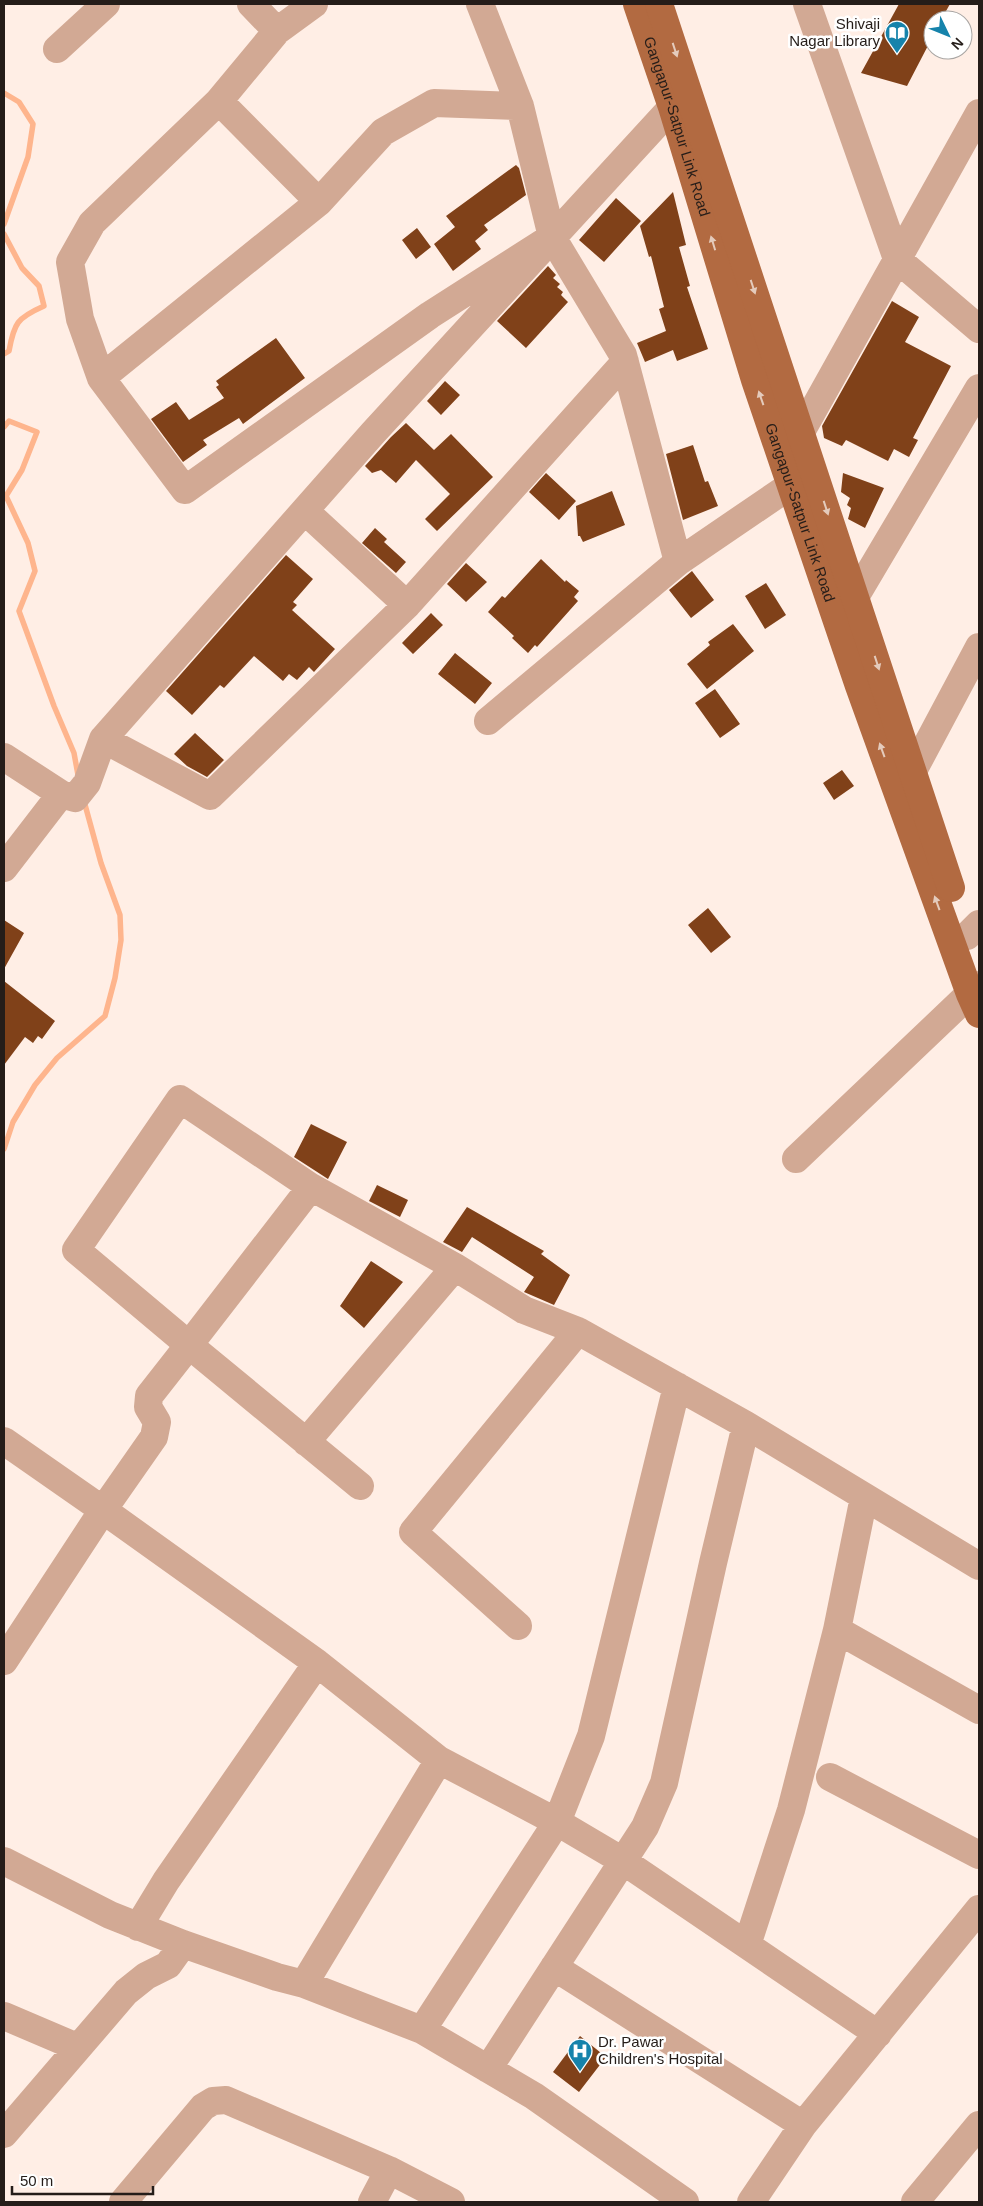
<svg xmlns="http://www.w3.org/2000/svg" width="983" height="2206" font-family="Arial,sans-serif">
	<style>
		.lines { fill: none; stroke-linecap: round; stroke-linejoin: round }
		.stream { stroke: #feb58d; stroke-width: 5.5 }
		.building { fill: #804119 }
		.minor { stroke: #d2a994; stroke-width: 28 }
		.major { stroke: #b26a41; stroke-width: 28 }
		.oneway { fill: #e4cbbc }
		.labels { text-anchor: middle; stroke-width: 5; stroke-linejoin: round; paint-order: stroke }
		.poi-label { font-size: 15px; fill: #251d19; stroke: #fff; text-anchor: end }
		.street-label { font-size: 15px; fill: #251d19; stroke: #fff }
	</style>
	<rect width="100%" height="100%" fill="#ffeee5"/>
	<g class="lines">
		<path class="stream" d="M4 93 19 102 33 124 28 157 4 224
			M4 234 22 268 39 286 44 306C17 318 14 323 9 351L4 354
			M4 427 9 421 37 432 22 470 6 496 28 543 35 571 19 611 54 706 74 753 78 775
			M4 1149 13 1122 35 1085 57 1058 105 1016 115 978 121 940 120 915 101 863 84 801"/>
	</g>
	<path class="building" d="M899 4H950L941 20H933V36L907 86 861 73Z
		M516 165 519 168 526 195 484 225 488 230 475 241 481 249 453 271 434 244 455 227 446 216Z
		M673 192 686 245 679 247 690 286 687 287 708 349 677 361 673 350 645 362 637 343 666 331 659 309 664 307 651 256 649 257 640 226Z
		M616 198 641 221 604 262 579 240Z
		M417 228 431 247 416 259 402 240Z
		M548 266 556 275 553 278 560 284 557 287 563 292 561 295 568 302 526 348 497 321Z
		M892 301 919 317 905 342 951 366 913 438 918 440 909 457 894 449 888 461 846 440 842 446 824 438 822 426Z
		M276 338 305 378 243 424 239 418 203 440 207 445 183 462 151 419 176 402 189 420 224 398 216 387 219 385 216 381Z
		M445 381 460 395 441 415 427 401Z
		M406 423 434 450 451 434 493 477 437 531 425 519 450 494 416 460 396 483 381 470 372 473 365 466 391 437Z
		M693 445 705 482 708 481 718 506 683 520 666 454Z
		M546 473 576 501 559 520 529 492Z
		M843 473 884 488 865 528 848 519 851 508 847 505 850 498 841 492Z
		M612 491 625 525 583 542 580 536H578L576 506Z
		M375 528 387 539 384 542 406 562 396 573 362 543Z
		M286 555 313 579 293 602 297 605 292 610 335 649 314 672 309 667 297 680 289 674 283 681 254 656 224 688 220 685 192 715 166 691Z
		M541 559 565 582 566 580 579 591 574 597 578 601 537 647 535 645 528 653 512 638 514 636 488 612 502 596 505 598Z
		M466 563 487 582 466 602 447 584Z
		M692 571 714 600 691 618 669 590Z
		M766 583 786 615 765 629 745 596Z
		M431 613 443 625 413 654 402 643Z
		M733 624 754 651 707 689 687 664 710 645 708 642Z
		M455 653 492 683 475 704 438 674Z
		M715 689 740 724 720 738 695 703Z
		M195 733 224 760 207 777 187 766 174 754Z
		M842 770 854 786 834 800 823 783Z
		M708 908 731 937 711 953 688 925Z
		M4 920 24 933 4 969Z
		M4 981 55 1021 42 1039 38 1036 33 1043 25 1037 4 1065Z
		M311 1124 347 1142 328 1179 294 1157Z
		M377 1185 408 1200 400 1217 369 1201Z
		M467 1207 544 1251 541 1254 570 1275 554 1305 524 1292 534 1277 472 1237 462 1252 443 1242Z
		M371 1261 403 1282 364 1328 340 1306Z
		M580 2036 606 2057 579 2092 553 2072Z"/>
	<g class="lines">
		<path class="minor" d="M251 4 277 31
			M314 4 277 31 219 101 319 202
			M480 4 520 106 552 237 623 355 678 562
			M807 4 897 259 979 329
			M57 49 106 4
			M520 106 434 103 383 132 319 202 101 378 185 490 430 315 552 237
			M101 378 80 319 70 262 92 223 219 101
			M801 432 979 113
			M305 511 407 605
			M837 605 855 597 979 388
			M488 721 678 562 791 485 811 476
			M103 739 210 796 407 605 625 362
			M4 757 61 794
			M913 771 979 647
			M4 868 61 794 75 798 87 783 103 739 373 433 687 91
			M967 936 979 924
			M796 1159 979 985
			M311 1187 189 1345 76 1250 180 1099 311 1187 455 1267 524 1310 578 1331 746 1425 979 1566
			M4 1441 103 1510 4 1661
			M306 1442 455 1267
			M518 1626 413 1532 578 1331
			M837 1630 979 1710
			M439 1760 557 1822 623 1861 878 2034
			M830 1777 979 1855
			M4 1861 110 1915 183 1944 277 1977 304 1984 422 2030 534 2096 685 2202
			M138 1927 166 1881 317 1663
			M747 1945 791 1810 837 1630 864 1497
			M554 1967 803 2125 751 2202
			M304 1984 439 1760 317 1663 103 1510 154 1437 157 1422 148 1407 149 1396 189 1345 360 1486
			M4 2016 77 2047
			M422 2030 557 1822 591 1736 677 1386
			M488 2069 645 1827 664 1783 713 1563 746 1425
			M803 2125 979 1909
			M4 2134 126 1992 146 1976 168 1965 183 1944
			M123 2202 203 2107 213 2101 226 2100 389 2170
			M372 2202 389 2170 451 2202
			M915 2202 979 2125"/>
		<g class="major">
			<path id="s1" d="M637 4 672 107 755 380 859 686 970 994 979 1014"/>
			<path d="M659 4 951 888"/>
		</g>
	</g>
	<defs><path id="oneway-solid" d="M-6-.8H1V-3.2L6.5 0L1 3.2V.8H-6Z" transform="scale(1.25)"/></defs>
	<g class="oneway">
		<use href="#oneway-solid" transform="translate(675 50) rotate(72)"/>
		<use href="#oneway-solid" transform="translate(713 243) rotate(-107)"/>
		<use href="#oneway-solid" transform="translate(753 287) rotate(72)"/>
		<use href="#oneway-solid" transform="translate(761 398) rotate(-109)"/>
		<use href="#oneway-solid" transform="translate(826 508) rotate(72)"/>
		<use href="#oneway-solid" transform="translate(877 663) rotate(72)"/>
		<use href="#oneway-solid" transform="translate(882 750) rotate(-110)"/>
		<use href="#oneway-solid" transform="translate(937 903) rotate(-110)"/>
	</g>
	<defs>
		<symbol id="library-pin" viewBox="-11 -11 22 30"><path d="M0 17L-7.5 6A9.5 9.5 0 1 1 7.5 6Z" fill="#1683ab" stroke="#fff"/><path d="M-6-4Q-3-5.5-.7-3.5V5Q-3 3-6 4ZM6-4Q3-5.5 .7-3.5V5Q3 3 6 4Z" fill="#fff"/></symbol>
		<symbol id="hospital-pin" viewBox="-11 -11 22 30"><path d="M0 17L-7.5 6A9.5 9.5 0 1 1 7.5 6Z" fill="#1683ab" stroke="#fff"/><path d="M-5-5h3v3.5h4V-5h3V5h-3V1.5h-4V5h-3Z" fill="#fff"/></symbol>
	</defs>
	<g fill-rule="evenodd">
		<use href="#library-pin" x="883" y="19" width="28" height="38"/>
		<use href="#hospital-pin" x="566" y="2037" width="28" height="38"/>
	</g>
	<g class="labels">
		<g class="poi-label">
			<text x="880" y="29">Shivaji<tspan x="880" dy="17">Nagar Library</tspan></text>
			<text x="598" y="2047" text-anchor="start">Dr. Pawar<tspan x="598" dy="17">Children's Hospital</tspan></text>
		</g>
		<g class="street-label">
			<text dy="5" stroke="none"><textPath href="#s1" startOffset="129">Gangapur-Satpur Link Road</textPath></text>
			<text dy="5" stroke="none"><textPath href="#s1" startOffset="534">Gangapur-Satpur Link Road</textPath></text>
		</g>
	</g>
	<rect width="983" height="2206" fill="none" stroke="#251d19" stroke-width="10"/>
	<g transform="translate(948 35) rotate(133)"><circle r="24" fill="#ffffff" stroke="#a8a5a3"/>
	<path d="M0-4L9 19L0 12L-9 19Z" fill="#1683ab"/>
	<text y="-8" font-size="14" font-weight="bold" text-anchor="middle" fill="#251d19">N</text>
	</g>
	<path d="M12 2186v8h141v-8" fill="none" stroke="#251d19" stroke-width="2.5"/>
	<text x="20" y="2186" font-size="15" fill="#251d19" stroke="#ffffff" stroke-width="4" paint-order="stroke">50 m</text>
</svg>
